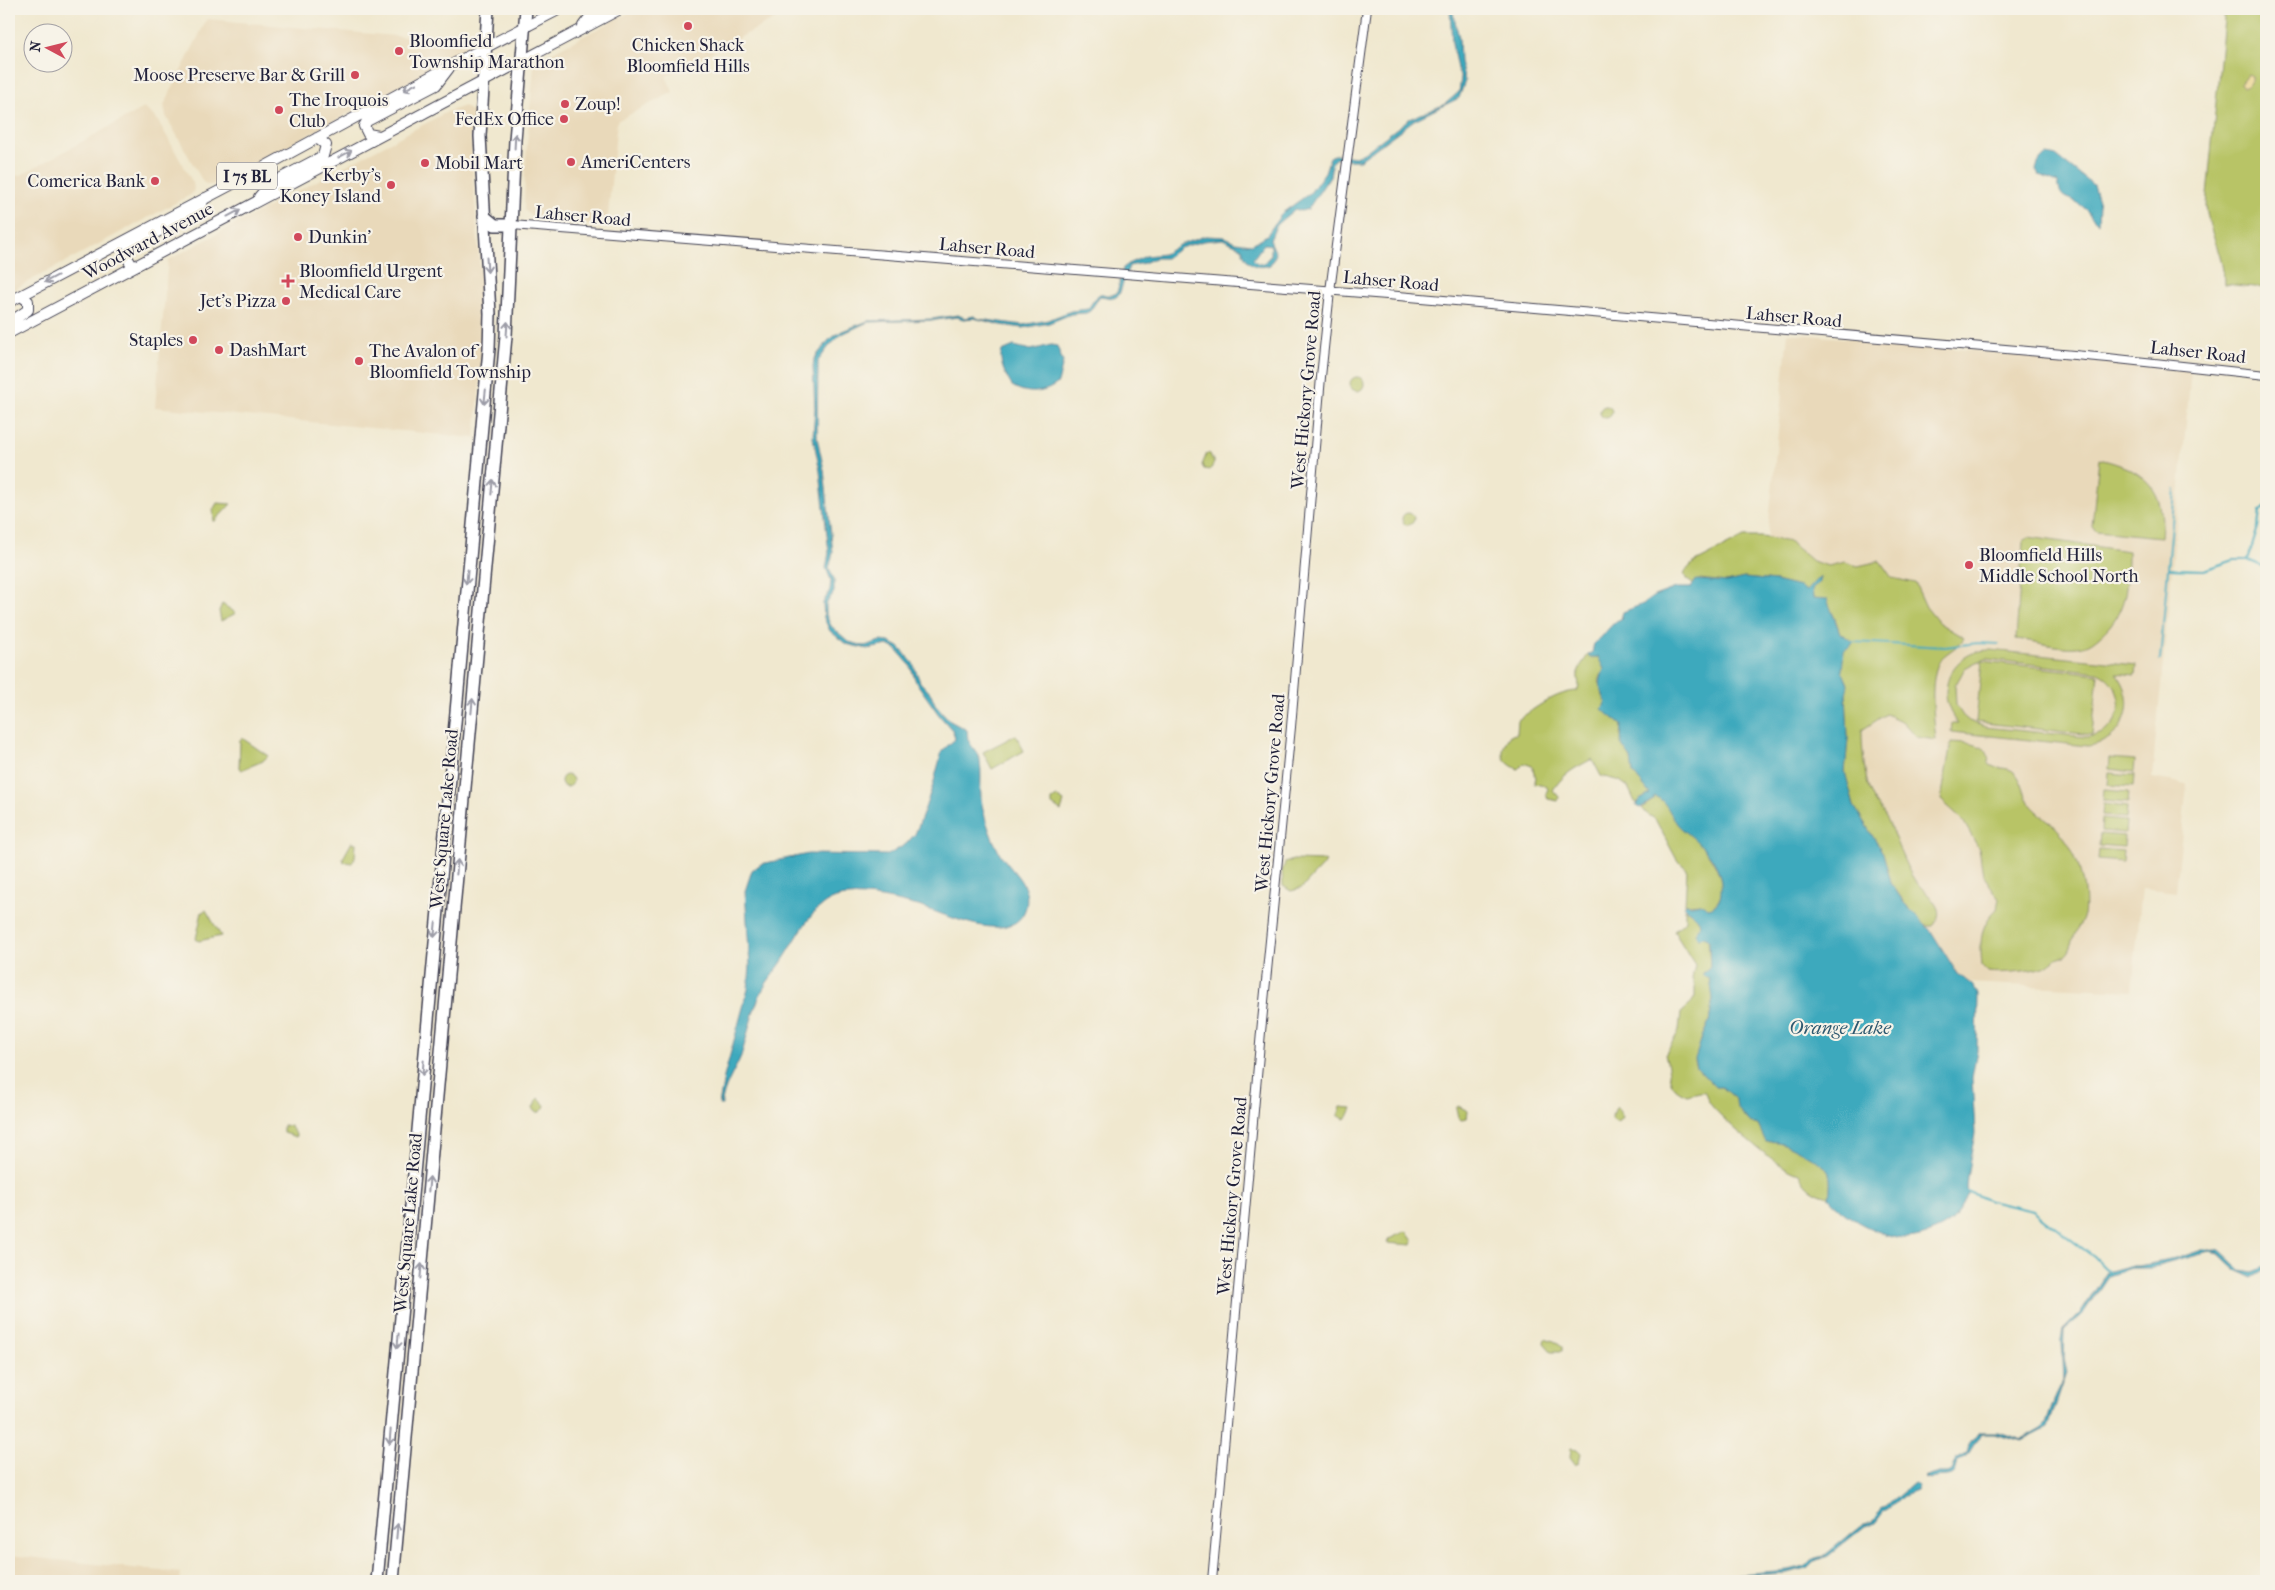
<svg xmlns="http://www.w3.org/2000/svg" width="2275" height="1590" font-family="'IM FELL French Canon',serif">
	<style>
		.built { fill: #e9d9ba }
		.green { fill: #b8c466; stroke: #6d7350; fill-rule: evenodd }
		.sand { fill: #eeda9e; stroke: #887e6c }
		.water { fill: #3ea9bd; stroke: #30667c; fill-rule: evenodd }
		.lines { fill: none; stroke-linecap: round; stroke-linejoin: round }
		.stream { stroke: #3ea9bd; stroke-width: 2 }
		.minor-casing { stroke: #414051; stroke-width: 10 }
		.major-casing { stroke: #414051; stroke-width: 12 }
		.highway-casing { stroke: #414051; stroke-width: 14 }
		.minor { stroke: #fff; stroke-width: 8 }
		.major { stroke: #fff; stroke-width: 10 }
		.highway { stroke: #fff; stroke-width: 11 }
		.oneway { stroke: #9c9ca7 }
		.poi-dot { fill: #d1495b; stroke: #f7f3e8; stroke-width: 2 }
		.labels { text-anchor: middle; stroke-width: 4.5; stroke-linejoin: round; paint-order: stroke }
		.shield { fill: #f7f3e8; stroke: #62616f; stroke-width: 1 }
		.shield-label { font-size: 16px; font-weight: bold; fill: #22223b }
		.poi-label { font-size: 18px; fill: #22223b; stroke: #f7f3e8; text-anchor: start }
		.street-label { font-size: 18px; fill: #22223b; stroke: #f7f3e8 }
		.water-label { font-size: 19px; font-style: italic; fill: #2d586f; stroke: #f7f3e8 }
	</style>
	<rect width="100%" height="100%" fill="#f7f3e8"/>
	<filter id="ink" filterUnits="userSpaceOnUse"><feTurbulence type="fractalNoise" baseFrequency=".02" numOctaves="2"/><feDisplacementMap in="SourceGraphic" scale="10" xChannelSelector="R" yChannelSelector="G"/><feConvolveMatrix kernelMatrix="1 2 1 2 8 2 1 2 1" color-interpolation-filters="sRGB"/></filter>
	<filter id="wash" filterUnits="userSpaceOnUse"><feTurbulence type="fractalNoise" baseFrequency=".0096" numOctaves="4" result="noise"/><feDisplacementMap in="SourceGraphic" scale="20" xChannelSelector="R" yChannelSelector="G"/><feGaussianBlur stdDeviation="1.12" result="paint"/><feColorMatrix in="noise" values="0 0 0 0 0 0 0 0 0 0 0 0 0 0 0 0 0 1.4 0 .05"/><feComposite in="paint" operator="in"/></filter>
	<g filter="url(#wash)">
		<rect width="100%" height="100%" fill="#f0e8cf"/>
		<path class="built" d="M636 9H794L666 76 673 92 617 121 607 226 533 217 524 210 525 169 534 66 541 58Z
			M207 19 271 25 474 43 467 50 257 162 213 185H208L203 182 166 116 164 105Z
			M464 106 474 113 473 126 470 136 483 310 482 356 475 438 155 407 168 260 447 112Z
			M144 108 157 119 193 183 194 189 192 194 9 292V177L21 175Z
			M1788 333 2191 371 2152 778 2187 784 2176 892 2142 888 2132 991 1742 972 1745 759Z
			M9 1555 181 1573 180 1581H9Z"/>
		<path class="green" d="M2225 9H2266V288L2224 284C2225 257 2208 232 2206 205Z
			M1350 384a7 7 0 1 1 14 0a7 7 0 1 1-14 0Z
			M1600 412a6 6 0 1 1 12 0a6 6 0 1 1-12 0Z
			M1207 453 1210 454 1214 463 1210 470 1204 469 1202 465Z
			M2099 459C2143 469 2167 488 2161 537L2096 531 2092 526Z
			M217 503 231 504 214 522 213 510Z
			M1402 519a6 6 0 1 1 12 0a6 6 0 1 1-12 0Z
			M1744 537H1762L1790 542 1812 561 1828 566 1845 562 1858 566 1880 561 1892 578 1915 583 1926 607 1939 623 1964 638C1959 647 1948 651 1941 659 1928 676 1934 719 1936 740L1916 737 1903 722 1886 714 1862 730C1862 748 1864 782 1873 798 1876 804 1882 810 1886 817 1895 836 1901 857 1912 876 1919 888 1933 896 1938 909 1940 916 1937 921 1933 926H1925L1909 909 1891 883 1883 853 1854 806 1845 772 1848 738 1846 694C1848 679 1846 684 1842 671 1840 665 1843 656 1844 650L1851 646 1853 642 1840 633 1835 618 1825 599 1813 598 1812 590 1819 582V577L1816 583 1806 591 1796 586 1775 581 1745 578 1727 582 1700 579 1694 585 1686 579 1684 573 1692 564Z
			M2028 537 2128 551C2128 585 2127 612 2101 635 2093 642 2088 646 2077 647 2057 649 2036 641 2016 639L2023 542Z
			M222 604 236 613 221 621 219 611Z
			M1990 650 2136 665 2135 675 2116 673C2140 701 2125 741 2088 746L1951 732 1952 723H1958C1932 694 1951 650 1990 650ZM1987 659 2098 672C2131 689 2124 735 2086 737L1985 727 1969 721 1963 716 1956 705 1955 686 1965 668 1976 662Z
			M1588 655 1593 658 1598 656 1604 669 1599 681 1603 696 1611 716 1622 725 1621 737 1632 761 1633 773 1650 794 1638 801 1636 804 1628 787 1620 781 1601 776 1592 759C1574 769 1565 772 1553 790L1559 797 1558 801 1548 799 1546 793 1548 789 1546 786 1534 784 1536 778 1532 766 1524 763 1518 769C1499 761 1500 750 1510 735L1517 734 1518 720C1535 708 1556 692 1577 691 1581 684 1577 681 1578 674 1579 667 1584 661 1588 655Z
			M1982 661 2098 674 2092 735 1976 722Z
			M1016 735 1024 751 992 769 983 752Z
			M242 738 268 756 263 761 241 770 239 768 240 741Z
			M1951 742C1961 743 1986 742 1988 756 1989 759 1988 762 1989 764 1996 770 2007 766 2014 772 2024 781 2023 796 2032 806 2040 815 2052 822 2060 832 2077 851 2088 889 2084 915 2082 921 2078 926 2076 932 2072 941 2072 950 2065 956 2056 956 2052 963 2044 967 2032 971 2000 974 1988 972L1982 966C1980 943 1979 925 1997 909L1999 898 1983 875 1979 849 1962 819 1941 800Z
			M2110 758 2135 760 2134 772 2109 769Z
			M2109 773 2134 775 2133 787 2108 785Z
			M561 781a6 6 0 1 1 12 0a6 6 0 1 1-12 0Z
			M2104 790 2129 792 2128 803 2103 801Z
			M1654 795C1668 800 1671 819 1681 828 1685 831 1690 832 1693 836 1708 852 1738 889 1711 908H1705L1700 903 1685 904 1687 869 1677 860 1655 819 1647 814 1642 808 1653 800Z
			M1057 797 1064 802 1061 811 1052 805V800Z
			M2103 804 2127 807 2126 818 2102 816Z
			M2102 819 2126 821 2125 833 2101 831Z
			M2100 834 2125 836 2124 847 2099 845Z
			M352 842 356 843 355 857 352 863 344 862 343 858Z
			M2099 849 2123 851 2122 862 2098 860Z
			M1293 860 1325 861 1326 862 1302 888 1291 891 1283 886 1282 871 1285 863Z
			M1685 909 1693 913 1700 922 1699 929 1695 933 1708 939 1710 966 1702 974 1710 979 1714 993 1709 1022 1702 1037 1695 1061 1697 1068 1715 1087H1722L1734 1097 1738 1109 1751 1123 1758 1125 1766 1142C1770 1142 1774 1141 1778 1142 1786 1143 1823 1163 1827 1169 1832 1177 1830 1188 1829 1197 1815 1194 1805 1187 1799 1174 1779 1169 1725 1122 1711 1105 1708 1101 1707 1096 1704 1091L1687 1095C1664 1086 1672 1073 1665 1055L1679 1031 1681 1013 1690 1005 1695 997V987L1692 979 1695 965 1674 931 1685 921Z
			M206 910 221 936 199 941 196 939 202 912Z
			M538 1098 545 1105 544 1108 540 1112H536L533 1108Z
			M1458 1106 1468 1111 1467 1119 1461 1120 1458 1117 1456 1108Z
			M1341 1107 1352 1108 1348 1117 1344 1119 1338 1115Z
			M1617 1107 1623 1117 1620 1121 1616 1122 1612 1119 1611 1115Z
			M283 1125 290 1126 296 1134V1137L283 1133Z
			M1406 1231 1413 1241 1412 1245 1387 1243 1389 1239Z
			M1545 1338 1554 1341 1562 1347V1351H1551L1544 1343Z
			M1571 1448 1577 1449 1581 1453 1579 1462 1576 1465 1570 1457Z"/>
		<path class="sand" d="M2247 74 2252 76V81L2246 87H2243L2240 83Z"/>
		<path class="water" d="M1450 9H1452L1459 38 1460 62 1465 81 1459 98 1414 120 1360 160H1342L1337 157 1332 162 1330 176 1308 209 1301 211 1295 209 1277 224 1270 240 1276 254 1270 265C1255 270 1245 263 1242 248L1223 239 1203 241 1180 248 1166 258H1155L1144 263 1129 266 1119 295 1114 298 1100 296 1090 311 1086 313 1071 314 1049 323 1023 328 1001 325 974 318 963 319 957 317 936 320 868 322 842 334 830 345 818 361 817 438 824 470 833 553 829 568 834 579V592L826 604V615L831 626 849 642 865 646 880 641 889 642 899 647 913 663 920 682 931 694 935 704 950 721 967 730C968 733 967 739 969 741 972 748 978 752 980 760 982 773 980 786 981 798 983 814 990 834 997 848 1007 869 1032 882 1026 907 1014 951 939 910 914 905 893 900 868 894 847 896 814 898 800 934 785 957 778 969 768 979 762 991 752 1011 748 1035 741 1056 735 1071 722 1089 722 1105H719L724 1077 748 989 750 966 745 891 752 870 761 864 808 854 888 855 906 844 915 834 923 814 933 785 942 751 955 739 953 731 939 715 916 682 910 665 896 649 888 645 868 649 846 644 830 631 824 618 823 603 830 590 831 580 826 568 829 553 820 471 813 437 815 408 813 367 814 359 829 340 842 331 868 321 932 319 958 315 965 318 974 316 979 319 1023 325 1048 320 1071 311 1088 309C1105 282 1099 301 1117 293L1123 268 1130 263 1146 256 1164 254 1179 245 1205 236 1225 237 1235 242 1252 244 1267 235 1282 213 1310 193 1325 172 1330 157 1336 154 1355 157 1364 153 1409 119 1445 104 1459 92 1461 78 1457 69 1452 43ZM1264 244 1271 245V255L1263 264 1257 263 1253 259Z
			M2047 154 2056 156 2093 185 2099 204 2098 223C2091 219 2089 211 2082 206 2069 195 2061 203 2058 183L2039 176 2036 170C2038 162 2040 159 2047 154Z
			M1051 345 1057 346 1063 362 1058 383C1044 394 1027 395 1012 386 1006 376 998 362 1002 351L1014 346 1031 350Z
			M1820 576 1819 582 1812 590 1813 598 1827 599 1840 633 1853 642 1851 646 1844 650 1842 670 1848 684 1846 694 1848 738 1845 772 1854 806 1883 853 1891 883 1904 903 1931 931 1957 973 1972 985 1978 994 1977 1050 1972 1078 1975 1133 1967 1176 1966 1187 1968 1194C1963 1203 1957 1218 1949 1223 1939 1231 1918 1238 1905 1238 1882 1237 1841 1217 1829 1197 1830 1188 1832 1177 1827 1169 1823 1163 1786 1143 1778 1142 1774 1141 1770 1142 1766 1142L1758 1125 1751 1123 1738 1109 1734 1097 1722 1087H1715L1697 1068 1695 1059 1702 1037 1709 1022 1713 999 1710 979 1702 975 1710 966 1709 941 1705 937 1698 938 1695 933C1708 920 1691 915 1684 906L1686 904 1691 905 1700 903 1708 908C1716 907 1721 900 1721 892 1724 863 1700 843 1681 828 1671 819 1668 800 1654 796V799L1640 808 1636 806 1638 801 1650 794 1633 773 1631 758 1621 744 1622 725 1602 709 1606 702C1600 687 1598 685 1604 669L1598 657 1590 658 1588 655 1592 653 1594 643C1604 638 1611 621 1621 619L1623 612 1643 604 1654 596 1676 588H1691L1696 580 1727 582 1744 578 1775 581 1800 587 1806 591Z
			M2202 1250 2220 1251 2240 1270 2253 1272 2266 1267V1270L2253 1278 2236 1270 2219 1254 2209 1252 2150 1268H2131L2108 1276 2082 1315 2065 1329 2064 1358 2067 1372 2048 1428 2022 1441 1994 1433H1981L1967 1456 1958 1461C1955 1465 1956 1469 1954 1472 1951 1479 1936 1474 1931 1479L1924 1477 1936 1473H1947L1951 1471 1956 1459 1967 1453 1969 1445 1979 1432H1999L2022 1440 2041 1429 2046 1424 2055 1398 2064 1380 2062 1340 2064 1329 2082 1311 2107 1272 2129 1266H2139L2175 1259Z
			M1913 1483 1918 1486 1916 1491 1903 1496 1889 1509 1884 1511 1875 1523 1865 1526 1828 1556 1813 1562 1807 1568 1787 1573 1746 1575 1715 1581 1738 1574 1789 1570 1805 1566 1810 1560 1824 1556 1863 1524 1873 1521 1882 1508 1887 1506Z"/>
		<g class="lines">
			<path class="stream" d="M2248 560 2258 527 2260 511 2266 506
				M2169 569 2204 570 2234 560H2248L2266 568
				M1853 642 1945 647 1978 643 1999 644
				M2160 660 2175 489
				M1967 1191 1989 1201 2033 1211 2094 1257 2109 1272"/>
		</g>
	</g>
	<g filter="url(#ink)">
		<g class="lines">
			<defs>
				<path id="minor" d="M512 225 1387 295 2108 358 2266 375
					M1212 1581 1261 1032 1291 727 1321 377 1330 291 1367 9"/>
				<path id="major" d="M583 26 593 13 600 9
					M379 136 368 134 364 126 367 121 436 85 449 68
					M259 197 270 184 323 156 326 145 317 138
					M133 267 125 254 131 246 197 211 205 198
					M9 302 242 179 461 60 560 9
					M9 323 28 310V301L21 296
					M9 333 620 9"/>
				<path id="highway" d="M484 216 495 225H512
					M377 1581 489 349 490 314 480 136 488 9
					M393 1581 506 336 515 140 526 9"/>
			</defs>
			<use href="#minor" class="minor-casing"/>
			<use href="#major" class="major-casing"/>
			<use href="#highway" class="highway-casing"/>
			<use href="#minor" class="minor"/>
			<use href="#major" class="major"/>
			<use href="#highway" class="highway"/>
		</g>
		<defs><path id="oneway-shaft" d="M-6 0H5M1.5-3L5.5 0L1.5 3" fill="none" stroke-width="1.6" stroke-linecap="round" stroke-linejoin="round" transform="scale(1.25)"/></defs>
		<g class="oneway">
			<use href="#oneway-shaft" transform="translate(410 87) rotate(152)"/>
			<use href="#oneway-shaft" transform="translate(515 141) rotate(-87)"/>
			<use href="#oneway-shaft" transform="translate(345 154) rotate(-28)"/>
			<use href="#oneway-shaft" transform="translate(234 213) rotate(-28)"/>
			<use href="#oneway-shaft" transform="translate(487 265) rotate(86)"/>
			<use href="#oneway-shaft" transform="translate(51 279) rotate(152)"/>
			<use href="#oneway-shaft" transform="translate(507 329) rotate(-86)"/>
			<use href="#oneway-shaft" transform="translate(485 397) rotate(96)"/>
			<use href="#oneway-shaft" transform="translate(492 487) rotate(-85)"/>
			<use href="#oneway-shaft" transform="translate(467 577) rotate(95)"/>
			<use href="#oneway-shaft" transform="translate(472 706) rotate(-85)"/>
			<use href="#oneway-shaft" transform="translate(457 867) rotate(-85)"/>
			<use href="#oneway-shaft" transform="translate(435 930) rotate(95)"/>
			<use href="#oneway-shaft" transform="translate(423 1068) rotate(95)"/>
			<use href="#oneway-shaft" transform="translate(429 1184) rotate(-85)"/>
			<use href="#oneway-shaft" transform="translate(421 1271) rotate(-85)"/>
			<use href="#oneway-shaft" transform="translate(398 1341) rotate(95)"/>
			<use href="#oneway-shaft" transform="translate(390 1437) rotate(95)"/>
			<use href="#oneway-shaft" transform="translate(397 1531) rotate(-85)"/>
		</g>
	</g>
	<g class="poi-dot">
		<circle cx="688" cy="26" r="5"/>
		<circle cx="399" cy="51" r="5"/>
		<circle cx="355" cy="75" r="5"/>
		<circle cx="565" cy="104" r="5"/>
		<circle cx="279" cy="110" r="5"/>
		<circle cx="564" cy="119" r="5"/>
		<circle cx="571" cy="162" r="5"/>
		<circle cx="425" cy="163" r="5"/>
		<circle cx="155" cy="181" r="5"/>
		<circle cx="391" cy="185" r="5"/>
		<circle cx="298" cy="237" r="5"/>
		<path d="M285.5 273.5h5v5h5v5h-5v5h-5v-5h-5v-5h5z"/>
		<circle cx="286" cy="301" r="5"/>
		<circle cx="193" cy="340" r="5"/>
		<circle cx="219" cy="350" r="5"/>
		<circle cx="359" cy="361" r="5"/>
		<circle cx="1969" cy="565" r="5"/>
	</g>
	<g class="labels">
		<rect class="shield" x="217" y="162.5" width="60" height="27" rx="4"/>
		<g class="shield-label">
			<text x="247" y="182">I 75 BL</text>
		</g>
		<g class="poi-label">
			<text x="409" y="47">Bloomfield<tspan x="409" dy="21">Township Marathon</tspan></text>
			<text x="688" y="51" text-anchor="middle">Chicken Shack<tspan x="688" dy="21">Bloomfield Hills</tspan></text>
			<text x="345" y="81" text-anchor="end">Moose Preserve Bar &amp; Grill</text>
			<text x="289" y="106">The Iroquois<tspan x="289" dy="21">Club</tspan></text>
			<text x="575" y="110">Zoup!</text>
			<text x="554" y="125" text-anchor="end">FedEx Office</text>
			<text x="581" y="168">AmeriCenters</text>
			<text x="435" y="169">Mobil Mart</text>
			<text x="381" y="181" text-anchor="end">Kerby's<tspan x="381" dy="21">Koney Island</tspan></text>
			<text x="145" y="187" text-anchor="end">Comerica Bank</text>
			<text x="308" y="243">Dunkin'</text>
			<text x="299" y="277">Bloomfield Urgent<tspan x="299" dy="21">Medical Care</tspan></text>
			<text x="276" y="307" text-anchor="end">Jet's Pizza</text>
			<text x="183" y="346" text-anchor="end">Staples</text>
			<text x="229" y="356">DashMart</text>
			<text x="369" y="357">The Avalon of<tspan x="369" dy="21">Bloomfield Township</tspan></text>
			<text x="1979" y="561">Bloomfield Hills<tspan x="1979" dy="21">Middle School North</tspan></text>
		</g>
		<g class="street-label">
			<text transform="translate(583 216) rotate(5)" y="6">Lahser Road</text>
			<text transform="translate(148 241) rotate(-28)" y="6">Woodward Avenue</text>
			<text transform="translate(987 248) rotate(5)" y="6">Lahser Road</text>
			<text transform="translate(1391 281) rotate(5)" y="6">Lahser Road</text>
			<text transform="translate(1794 317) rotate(5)" y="6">Lahser Road</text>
			<text transform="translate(2198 352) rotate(6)" y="6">Lahser Road</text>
			<text transform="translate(1306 390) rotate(-85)" y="6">West Hickory Grove Road</text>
			<text transform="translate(1270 793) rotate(-85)" y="6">West Hickory Grove Road</text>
			<text transform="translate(444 819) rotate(-85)" y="6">West Square Lake Road</text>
			<text transform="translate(1232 1196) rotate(-85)" y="6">West Hickory Grove Road</text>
			<text transform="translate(408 1223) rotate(-85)" y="6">West Square Lake Road</text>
		</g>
		<g class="water-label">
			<text x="1840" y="1034">Orange Lake</text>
		</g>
	</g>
	<rect width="2275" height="1590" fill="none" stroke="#f7f3e8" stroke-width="30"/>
	<g transform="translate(48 48) rotate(277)"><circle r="24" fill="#f7f3e8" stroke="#a29fa3"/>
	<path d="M0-4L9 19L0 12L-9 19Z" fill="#d1495b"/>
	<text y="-8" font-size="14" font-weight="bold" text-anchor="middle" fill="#22223b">N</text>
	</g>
</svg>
